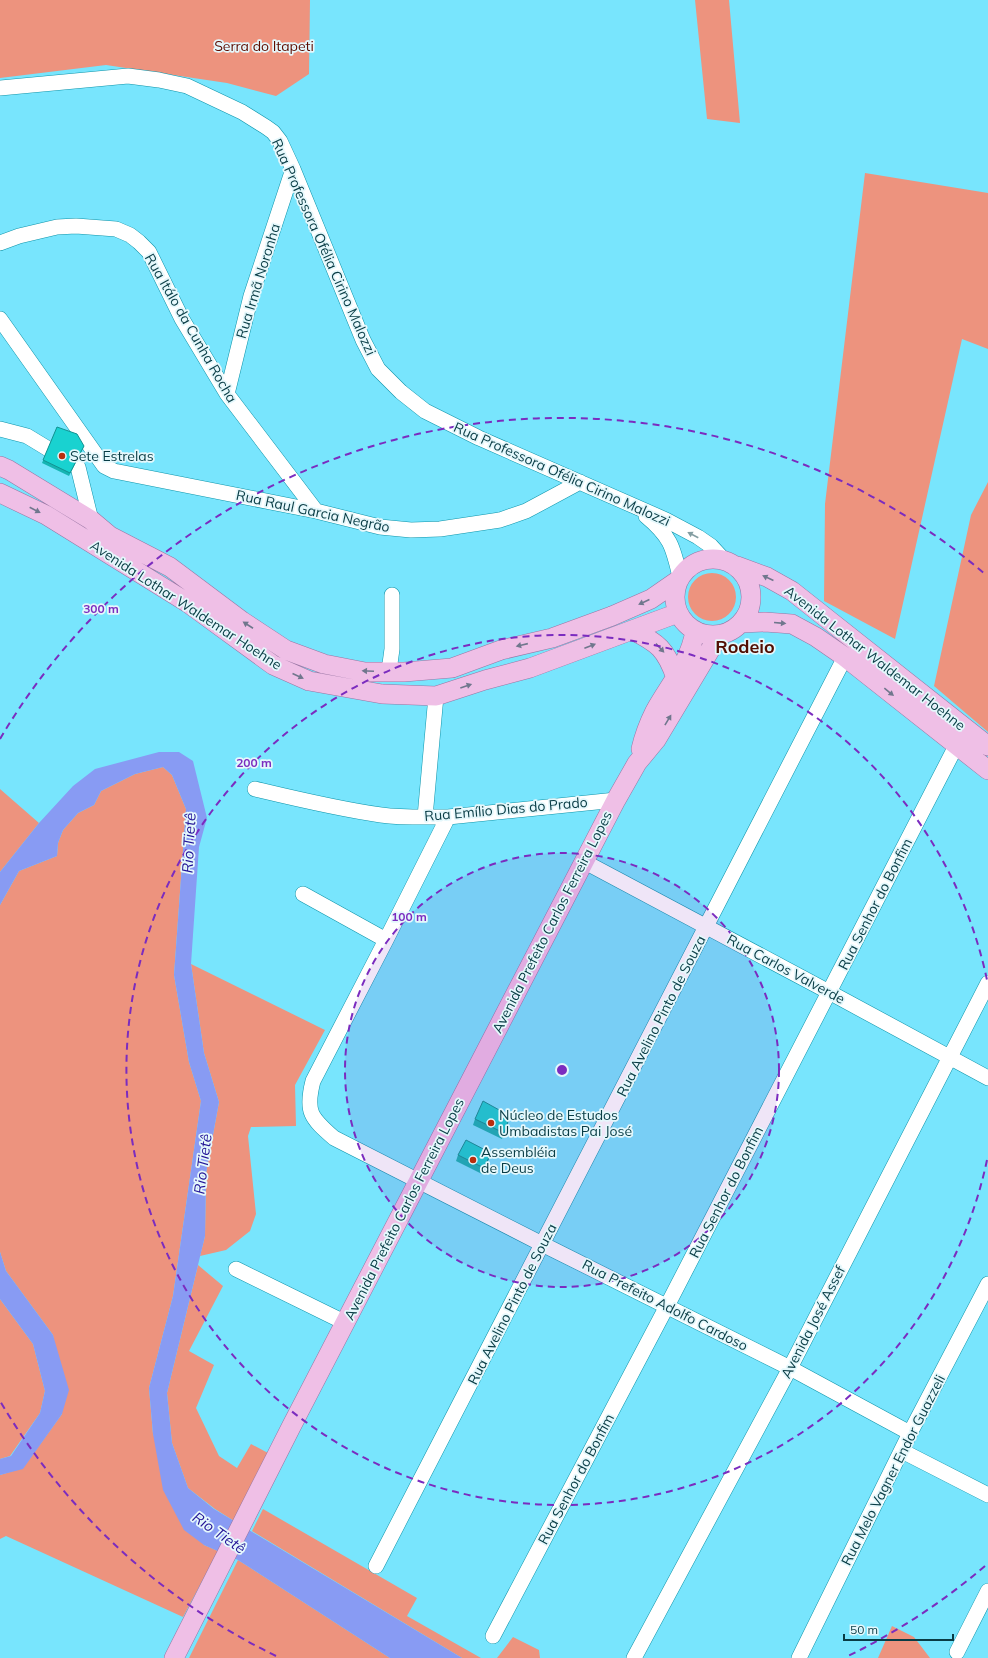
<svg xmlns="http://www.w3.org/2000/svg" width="988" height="1658" font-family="Mulish,sans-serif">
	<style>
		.green { fill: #ed937e }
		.water { fill: #889bf3 }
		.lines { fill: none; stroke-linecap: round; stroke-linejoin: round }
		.minor-casing { stroke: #0d94aa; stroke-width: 16 }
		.major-casing { stroke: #9775a3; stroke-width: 20 }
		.minor { stroke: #fff; stroke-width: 15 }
		.major { stroke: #efbfe6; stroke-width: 19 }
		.wall { fill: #16b5b3 }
		.building { fill: #19d2d0; stroke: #129392 }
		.oneway { fill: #70778d }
		.oneway2 { fill: #849ea2 }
		.ring { fill: none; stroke: #7b2cbf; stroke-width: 2; stroke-dasharray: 7 5 }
		.poi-dot { fill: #b92e0d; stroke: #e5f8fc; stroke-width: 1.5 }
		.labels { text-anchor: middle; stroke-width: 3.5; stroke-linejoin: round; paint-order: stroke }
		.park-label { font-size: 14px; fill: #5d0c00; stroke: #e5f8fc }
		.street-label { font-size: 14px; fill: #093c45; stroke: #e5f8fc }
		.poi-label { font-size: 14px; fill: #093c45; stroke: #e5f8fc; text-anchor: start }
		.water-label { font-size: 15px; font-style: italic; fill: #231497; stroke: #e5f8fc }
		.district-label { font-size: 18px; font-weight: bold; fill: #510e02; stroke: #e5f8fc }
		.centre { fill: #7b2cbf; stroke: #e5f8fc; stroke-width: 2 }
		.ring-label { font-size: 12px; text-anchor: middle; font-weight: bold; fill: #7b2cbf; stroke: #e5f8fc; stroke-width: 3.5; stroke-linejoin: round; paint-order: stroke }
	</style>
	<rect width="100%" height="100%" fill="#78e5fd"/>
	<path class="green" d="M0 0H310L309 74 276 96 227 83 106 65 0 78Z
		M695 0H729L740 123 707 119Z
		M865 173 988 193V349L962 339 895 639 824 601 825 504Z
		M988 482V732L934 686 971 515Z
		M688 597a24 24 0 1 1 48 0a24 24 0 1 1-48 0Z
		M163 767 172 775 186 809 174 975 189 1062 201 1101 173 1296 149 1388 153 1434 204 1545 218 1551 183 1617 6 1536 0 1539V1475L23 1468 62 1414 53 1335 6 1271 0 1252V905L19 871 57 856 58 843 63 830 78 813 94 805 101 791 135 774Z
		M0 789 39 823 0 872Z
		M191 964 325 1030 295 1085 296 1126 251 1127 248 1136 256 1214 250 1231 226 1250 200 1256 205 1236 206 1173 219 1102 204 1053Z
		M198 1265 223 1286 189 1351 214 1365 196 1408 219 1456 237 1468 251 1444 268 1453 234 1521 215 1509 188 1488 172 1443 167 1393Z
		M0 1299 33 1344 45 1391 40 1413 10 1456 0 1459Z
		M263 1509 417 1598 407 1616 481 1658H462L252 1531Z
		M238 1560 390 1658H189Z
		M892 1626 914 1637 930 1658H878Z
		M513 1637 539 1650 540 1658H497Z"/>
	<path class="water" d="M159 752H179L193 761 207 818 199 847 191 964 204 1053 219 1102 206 1173 205 1236 167 1393 172 1443 188 1488 214 1509 462 1658H390L238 1560 204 1545 184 1530 163 1490 153 1434 149 1388 173 1296 201 1101 189 1062 174 975 186 809 172 775 163 767 135 774 101 791 94 805 78 813 63 830 58 843 57 856 19 871 0 905V872L39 823 73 786 95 769Z
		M0 1252 6 1271 53 1335 69 1390 62 1414 23 1469 0 1475V1459L11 1456 40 1413 45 1391 33 1344 0 1299Z"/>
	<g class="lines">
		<defs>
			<path id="minor" d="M0 88 128 76 159 80 187 86 242 112 266 127 273 132 280 141 293 169 363 340 378 369 401 392 425 411 479 438 666 520 698 537 711 546 723 559
				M0 243 19 236 57 227 76 226 116 229 130 235 139 242 149 252 182 319 227 394 316 511
				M0 319 104 466 114 471 316 511 380 527 411 530 440 529 500 520 526 511 580 482
				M227 394 251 296 293 169
				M0 429 27 436 78 467 91 520
				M646 516C670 536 673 546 680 577
				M389 671 392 649V595
				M255 789C297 799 338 809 381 815 403 818 426 817 448 817L616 800
				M425 817 436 696
				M448 817 386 940 313 1081C305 1112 311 1118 334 1138L542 1244 790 1368 910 1433
				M583 861 829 992 988 1078
				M303 894 386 940
				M236 1269 346 1323
				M902 1451 988 1495
				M376 1566 845 657
				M493 1636 667 1306 956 746
				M957 1652 988 1591
				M634 1658 790 1368 988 983
				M799 1658 910 1433 988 1284"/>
			<path id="major" d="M0 466 9 470 91 520 110 536 170 567 242 621 286 650 324 664 365 672H404L452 668 501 650 552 638 612 616 651 599 677 581
				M0 493 46 515 188 603 273 665 309 681 382 694 436 696 485 680 530 668 678 613
				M675 597a38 38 0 1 1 76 0a38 38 0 1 1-76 0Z
				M737 566 767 577 792 591 988 746
				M741 623 765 622 792 624 816 637 845 657 988 770
				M632 630C658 643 666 649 676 678
				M641 749C644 736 649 723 655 711 670 684 690 662 695 631
				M174 1658 291 1427 616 800 637 763 656 740 719 635"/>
		</defs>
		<use href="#minor" class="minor-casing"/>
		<use href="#major" class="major-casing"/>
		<use href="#minor" class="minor"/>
		<use href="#major" class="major"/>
	</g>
	<path class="wall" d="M57 427 84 446 69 476 42 463Z
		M510 1116 502 1139 473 1125 475 1119Z
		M458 1155 489 1159 482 1174 456 1161Z"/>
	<path class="building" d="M57 427 77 434 84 446 70 473 43 460Z
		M483 1101 510 1116 504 1133 475 1119Z
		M466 1140 491 1153 484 1168 458 1155Z"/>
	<defs><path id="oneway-solid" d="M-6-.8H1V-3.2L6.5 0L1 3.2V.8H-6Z"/></defs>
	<g class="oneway">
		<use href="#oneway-solid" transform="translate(35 510) rotate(27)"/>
		<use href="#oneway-solid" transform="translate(768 578) rotate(-155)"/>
		<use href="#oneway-solid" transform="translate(644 602) rotate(155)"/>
		<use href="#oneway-solid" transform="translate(780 623) rotate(5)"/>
		<use href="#oneway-solid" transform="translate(248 625) rotate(-147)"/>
		<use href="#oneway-solid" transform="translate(522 645) rotate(167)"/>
		<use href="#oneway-solid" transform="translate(590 646) rotate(-21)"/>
		<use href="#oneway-solid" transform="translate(660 648) rotate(47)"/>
		<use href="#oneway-solid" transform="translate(368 671) rotate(-178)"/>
		<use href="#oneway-solid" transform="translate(298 676) rotate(24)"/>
		<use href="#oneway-solid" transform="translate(466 686) rotate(-19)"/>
		<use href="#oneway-solid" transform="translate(889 692) rotate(39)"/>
		<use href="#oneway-solid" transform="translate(668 720) rotate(-59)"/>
	</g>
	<use class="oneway2" href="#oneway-solid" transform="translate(693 535) rotate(-152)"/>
	<circle cx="562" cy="1070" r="217" fill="#7b2cbf" fill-opacity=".12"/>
	<g class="ring">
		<circle cx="562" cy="1070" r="217"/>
		<path d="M987 1160A435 435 0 1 1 987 980"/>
		<path d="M985 1566A652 652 0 0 1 848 1656M276 1656A652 652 0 0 1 0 1401M0 739A652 652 0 0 1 985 574"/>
	</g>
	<g class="poi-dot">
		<circle cx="62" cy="456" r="4"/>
		<circle cx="491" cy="1123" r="4"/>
		<circle cx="473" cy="1160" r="4"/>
	</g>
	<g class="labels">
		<g class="park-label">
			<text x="264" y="51">Serra do Itapeti</text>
		</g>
		<g class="street-label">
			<text transform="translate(324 247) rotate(66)" y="5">Rua Professora Ofélia Cirino Malozzi</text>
			<text transform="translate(258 281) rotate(-73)" y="5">Rua Irmã Noronha</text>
			<text transform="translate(191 328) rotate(60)" y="5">Rua Itálo da Cunha Rocha</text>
			<text transform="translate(562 474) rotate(24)" y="5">Rua Professora Ofélia Cirino Malozzi</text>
			<text transform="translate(313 511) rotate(12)" y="5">Rua Raul Garcia Negrão</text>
			<text transform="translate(186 605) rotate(33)" y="5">Avenida Lothar Waldemar Hoehne</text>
			<text transform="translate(875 658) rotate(38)" y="5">Avenida Lothar Waldemar Hoehne</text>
			<text transform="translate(506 809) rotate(-5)" y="5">Rua Emílio Dias do Prado</text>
			<text transform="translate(875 904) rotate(-63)" y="5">Rua Senhor do Bonfim</text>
			<text transform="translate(552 922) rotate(-63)" y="5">Avenida Prefeito Carlos Ferreira Lopes</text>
			<text transform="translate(786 969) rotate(28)" y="5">Rua Carlos Valverde</text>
			<text transform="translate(661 1016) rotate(-63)" y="5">Rua Avelino Pinto de Souza</text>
			<text transform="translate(726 1192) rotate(-63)" y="5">Rua Senhor do Bonfim</text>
			<text transform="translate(404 1209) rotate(-63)" y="5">Avenida Prefeito Carlos Ferreira Lopes</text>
			<text transform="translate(512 1304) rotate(-63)" y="5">Rua Avelino Pinto de Souza</text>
			<text transform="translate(665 1305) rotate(27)" y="5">Rua Prefeito Adolfo Cardoso</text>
			<text transform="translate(813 1322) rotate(-63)" y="5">Avenida José Assef</text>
			<text transform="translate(893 1470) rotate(-63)" y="5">Rua Melo Vagner Endor Guazzeli</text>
			<text transform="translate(576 1479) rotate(-62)" y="5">Rua Senhor do Bonfim</text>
		</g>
		<g class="poi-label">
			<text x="70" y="461">Sete Estrelas</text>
			<text x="499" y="1120">Núcleo de Estudos<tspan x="499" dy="16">Umbadistas Pai José</tspan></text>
			<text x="481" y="1157">Assembléia<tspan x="481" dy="16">de Deus</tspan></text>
		</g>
		<g class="water-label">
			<text transform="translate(189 843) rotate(-87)" y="5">Rio Tietê</text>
			<text transform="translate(203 1164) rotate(-83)" y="5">Rio Tietê</text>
			<text transform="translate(219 1533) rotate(35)" y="5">Rio Tietê</text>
		</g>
		<g class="district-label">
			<text x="745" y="653">Rodeio</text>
		</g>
	</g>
	<circle cx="562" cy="1070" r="6" class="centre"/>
	<g class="ring-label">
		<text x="101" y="613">300 m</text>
		<text x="254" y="767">200 m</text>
		<text x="409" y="921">100 m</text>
	</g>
	<path d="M844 1634v6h109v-6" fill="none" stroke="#093c45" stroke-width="2"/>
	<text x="850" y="1634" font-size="12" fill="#093c45" stroke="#e5f8fc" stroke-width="3" paint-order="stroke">50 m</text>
</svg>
